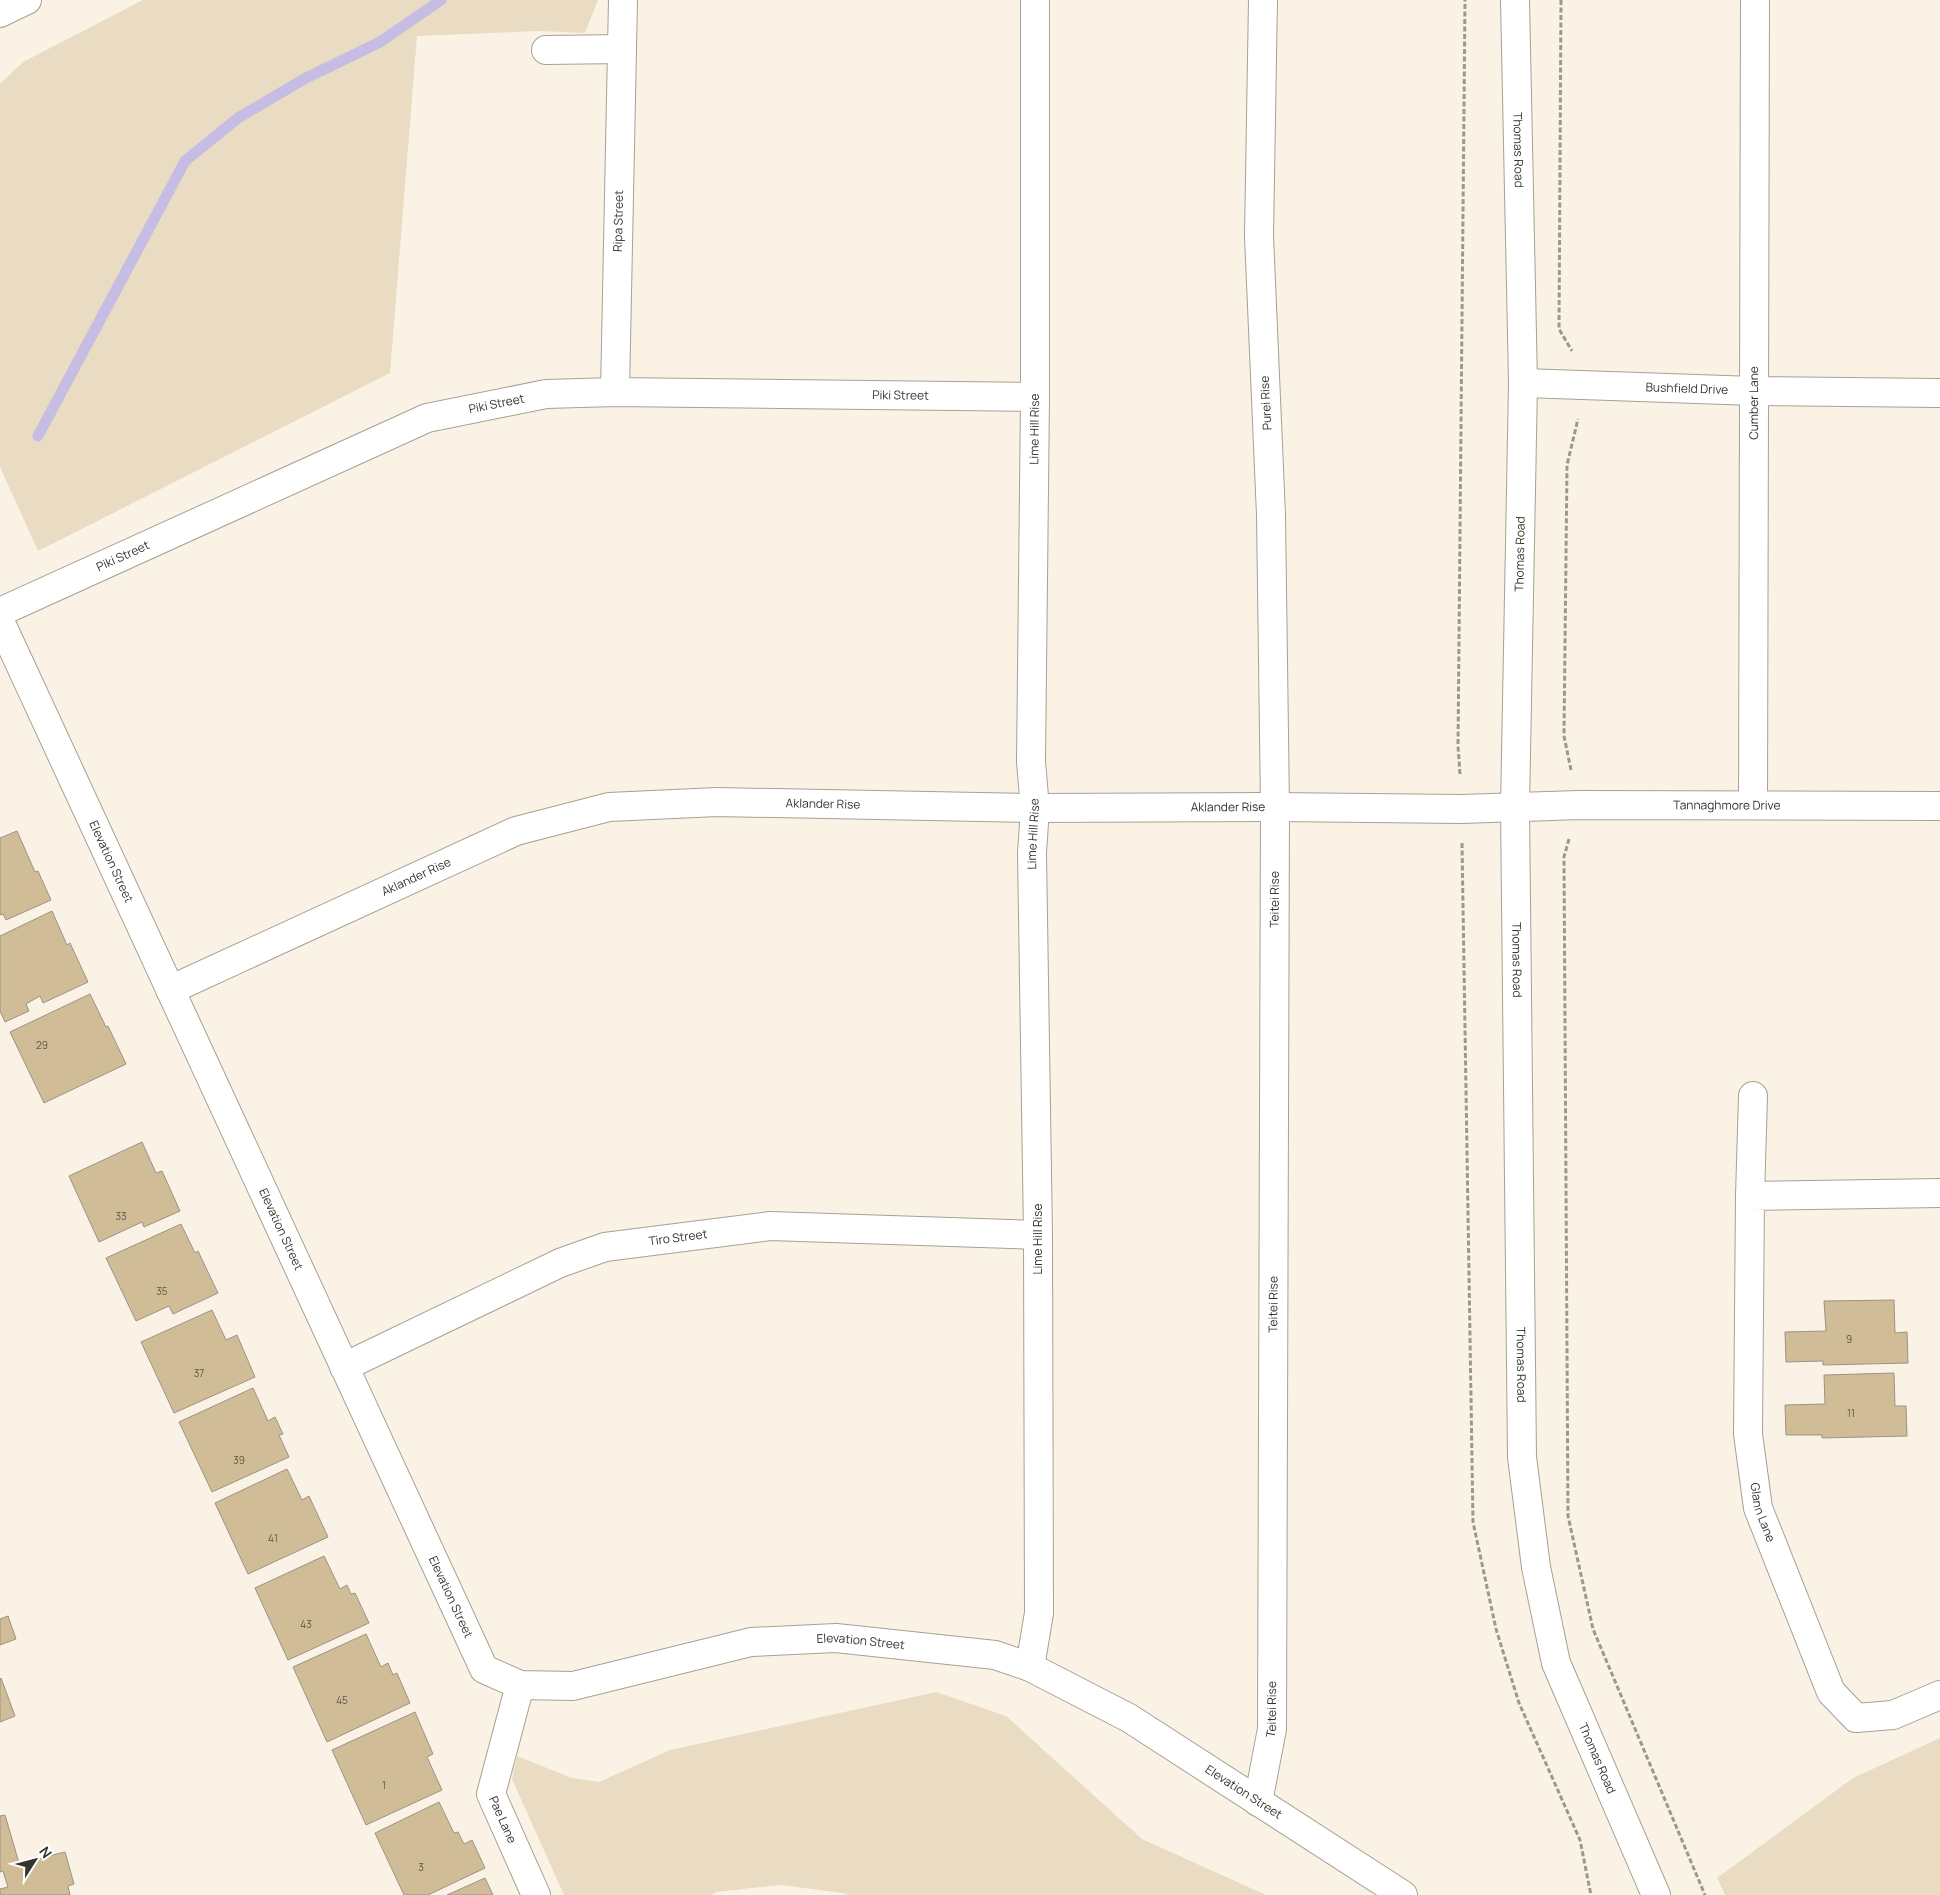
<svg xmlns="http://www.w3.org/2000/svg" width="1940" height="1895" font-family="Manrope,sans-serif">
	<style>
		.green { fill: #e9dcc2 }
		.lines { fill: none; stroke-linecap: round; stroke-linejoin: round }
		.stream { stroke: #c6bde4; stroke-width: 11 }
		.building { fill: #d0bc96; stroke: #9a9487 }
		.street-casing { stroke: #a7a194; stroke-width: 30 }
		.secondary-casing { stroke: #a7a194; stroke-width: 30 }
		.path { stroke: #9c988e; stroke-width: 3; stroke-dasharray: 5 2.5; stroke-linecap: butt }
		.street { stroke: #fff; stroke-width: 28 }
		.secondary { stroke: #fff; stroke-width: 28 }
		.labels { text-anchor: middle; stroke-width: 5; stroke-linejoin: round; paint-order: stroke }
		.number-label { font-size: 10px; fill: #5c5548 }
		.street-label { font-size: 12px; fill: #35332e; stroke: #fff }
	</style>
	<rect width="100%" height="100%" fill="#faf3e5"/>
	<path class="green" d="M143 0H598L585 33 539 31 417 36 390 373 38 551 0 467V84L23 62Z
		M936 1692 1006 1716 1142 1839 1266 1895H848L843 1893 781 1885 716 1892 711 1895H564L512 1779 517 1756 572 1778 599 1782 670 1750Z
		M1940 1738V1895H1725L1717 1878 1853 1778Z"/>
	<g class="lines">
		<path class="stream" d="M38 436 185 161 238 118 304 79 380 42 441 0"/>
	</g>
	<path class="building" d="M17 831 35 872 38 871 51 900 6 920 3 914 0 915V838Z
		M52 911 67 945 70 943 88 982 43 1003 40 996 26 1004 29 1011 5 1022 0 1011V936Z
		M90 994 106 1027 108 1026 126 1064 44 1103 10 1032Z
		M142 1142 156 1173 162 1171 180 1211 144 1227 142 1222 99 1242 69 1176Z
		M181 1224 195 1253 198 1251 218 1293 173 1314 169 1306 136 1321 106 1258Z
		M1894 1300 1895 1333 1907 1332 1908 1363 1823 1365V1361L1786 1362 1785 1332 1826 1331 1824 1301Z
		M212 1310 226 1340 237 1335 255 1377 174 1413 141 1342Z
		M1894 1373 1895 1406H1906L1907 1436 1822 1438V1435H1786L1785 1405 1825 1404 1824 1375Z
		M253 1388 268 1421 275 1417 283 1434 279 1435 289 1457 212 1492 179 1422Z
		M287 1469 302 1500 309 1496 328 1537 248 1574 215 1503Z
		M324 1556 340 1589 347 1585 351 1594 355 1593 369 1623 288 1660 255 1588Z
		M8 1616 16 1639 0 1645V1619Z
		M366 1634 381 1667 388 1663 393 1675 397 1673 410 1703 327 1742 293 1667Z
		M1 1678 15 1716 0 1722V1679Z
		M415 1712 433 1754 427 1757 442 1790 366 1825 332 1750Z
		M439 1802 454 1833 458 1832 464 1844 472 1840 485 1868 428 1895H404L375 1833Z
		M5 1815 19 1863 65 1852 74 1884 68 1886 70 1895H0V1889L8 1887 3 1871 0 1872V1816Z
		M485 1878 493 1895H447Z"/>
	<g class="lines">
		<defs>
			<g id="street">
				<path d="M0 13 27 0"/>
				<path d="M546 50 622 49"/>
				<path id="s1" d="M1523 383 1754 391 1940 393"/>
				<path id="s2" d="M615 392 623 0"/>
				<path id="s3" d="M0 612 427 418 546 394 615 392 1035 397"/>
				<path id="s4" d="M0 621 484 1669 520 1685 573 1686 751 1642 836 1638 995 1655 1030 1667 1129 1718 1403 1895"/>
				<path id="s5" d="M1753 805 1755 0"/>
				<path id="s6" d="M170 990 516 831 609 807 717 802 1035 808 1275 807 1462 809 1579 805 1940 806"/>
				<path id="s7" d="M1940 1193 1750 1196 1748 1434 1758 1508 1831 1692 1856 1718 1893 1715 1940 1695"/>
				<path d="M1750 1196 1753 1096"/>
				<path id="s8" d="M344 1367 560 1263 605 1247 770 1226 1038 1235"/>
				<path id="s9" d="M1030 1667 1039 1613 1038 1235 1032 853 1035 808 1031 762 1035 397V0"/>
				<path id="s10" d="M520 1685 491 1794 536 1895"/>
				<path id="s11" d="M1258 1802 1272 1729 1275 807 1271 515 1259 236 1263 0"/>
			</g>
			<g id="secondary">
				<path id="s12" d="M1515 0 1523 383 1515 808 1522 1457 1536 1567 1556 1663 1656 1895"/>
			</g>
		</defs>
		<use href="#street" class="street-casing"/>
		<use href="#secondary" class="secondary-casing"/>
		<path class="path" d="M1561 0 1559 329 1572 351
			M1571 770 1564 736 1567 465 1578 419
			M1460 774 1458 746 1465 0
			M1569 839 1564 857 1568 1516 1593 1629 1705 1895
			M1462 843 1473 1522 1496 1629 1519 1703 1580 1840 1591 1895"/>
		<use href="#street" class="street"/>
		<use href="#secondary" class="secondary"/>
	</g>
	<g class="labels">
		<g class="number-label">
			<text x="42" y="1049">29</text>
			<text x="121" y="1220">33</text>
			<text x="162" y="1295">35</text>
			<text x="1849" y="1343">9</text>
			<text x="199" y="1377">37</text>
			<text x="1851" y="1417">11</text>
			<text x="239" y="1464">39</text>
			<text x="273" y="1542">41</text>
			<text x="306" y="1628">43</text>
			<text x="342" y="1704">45</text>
			<text x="384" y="1789">1</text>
			<text x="421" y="1871">3</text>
		</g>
		<g class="street-label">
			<text dy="4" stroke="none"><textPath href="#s12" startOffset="150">Thomas Road</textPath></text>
			<text dy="4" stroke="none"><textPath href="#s2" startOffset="171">Ripa Street</textPath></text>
			<text dy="4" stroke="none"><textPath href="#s1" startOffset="164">Bushfield Drive</textPath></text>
			<text dy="4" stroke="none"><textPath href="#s3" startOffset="945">Piki Street</textPath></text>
			<text dy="4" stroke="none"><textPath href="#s5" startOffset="402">Cumber Lane</textPath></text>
			<text transform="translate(1266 403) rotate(-93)" y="4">Purei Rise</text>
			<text dy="4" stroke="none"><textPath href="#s3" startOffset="540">Piki Street</textPath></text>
			<text dy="4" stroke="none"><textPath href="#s9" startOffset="1239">Lime Hill Rise</textPath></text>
			<text transform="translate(1520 554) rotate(-89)" y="4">Thomas Road</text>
			<text dy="4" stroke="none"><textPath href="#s3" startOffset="135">Piki Street</textPath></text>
			<text dy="4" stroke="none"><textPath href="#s6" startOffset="691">Aklander Rise</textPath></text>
			<text dy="4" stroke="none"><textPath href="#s6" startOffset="1595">Tannaghmore Drive</textPath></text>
			<text dy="4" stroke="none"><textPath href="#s6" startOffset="1096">Aklander Rise</textPath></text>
			<text dy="4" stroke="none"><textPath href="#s9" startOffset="834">Lime Hill Rise</textPath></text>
			<text dy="4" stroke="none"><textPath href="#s4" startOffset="265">Elevation Street</textPath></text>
			<text dy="4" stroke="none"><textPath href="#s6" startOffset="271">Aklander Rise</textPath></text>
			<text dy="4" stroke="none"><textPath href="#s11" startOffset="904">Teitei Rise</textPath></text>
			<text dy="4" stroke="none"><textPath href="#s12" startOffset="960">Thomas Road</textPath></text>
			<text dy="4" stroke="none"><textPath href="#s4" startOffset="670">Elevation Street</textPath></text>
			<text dy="4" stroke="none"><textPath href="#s8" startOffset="361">Tiro Street</textPath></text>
			<text transform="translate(1038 1239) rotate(-90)" y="4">Lime Hill Rise</text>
			<text dy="4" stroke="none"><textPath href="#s11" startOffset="499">Teitei Rise</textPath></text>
			<text dy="4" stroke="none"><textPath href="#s12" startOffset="1365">Thomas Road</textPath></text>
			<text dy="4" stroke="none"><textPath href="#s7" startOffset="508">Glann Lane</textPath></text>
			<text dy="4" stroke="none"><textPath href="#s4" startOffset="1075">Elevation Street</textPath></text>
			<text dy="4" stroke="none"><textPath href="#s4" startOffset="1540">Elevation Street</textPath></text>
			<text dy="4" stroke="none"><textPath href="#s11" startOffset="94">Teitei Rise</textPath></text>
			<text dy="4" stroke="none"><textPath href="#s12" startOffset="1770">Thomas Road</textPath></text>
			<text dy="4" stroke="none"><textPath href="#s4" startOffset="1960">Elevation Street</textPath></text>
			<text dy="4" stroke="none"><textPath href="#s10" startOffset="141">Pae Lane</textPath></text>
		</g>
	</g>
	<g transform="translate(35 1860) rotate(54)" stroke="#ffffff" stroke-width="4" paint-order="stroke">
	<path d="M0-4L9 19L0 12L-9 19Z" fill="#35332e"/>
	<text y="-8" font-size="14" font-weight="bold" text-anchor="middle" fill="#35332e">N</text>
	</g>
</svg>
